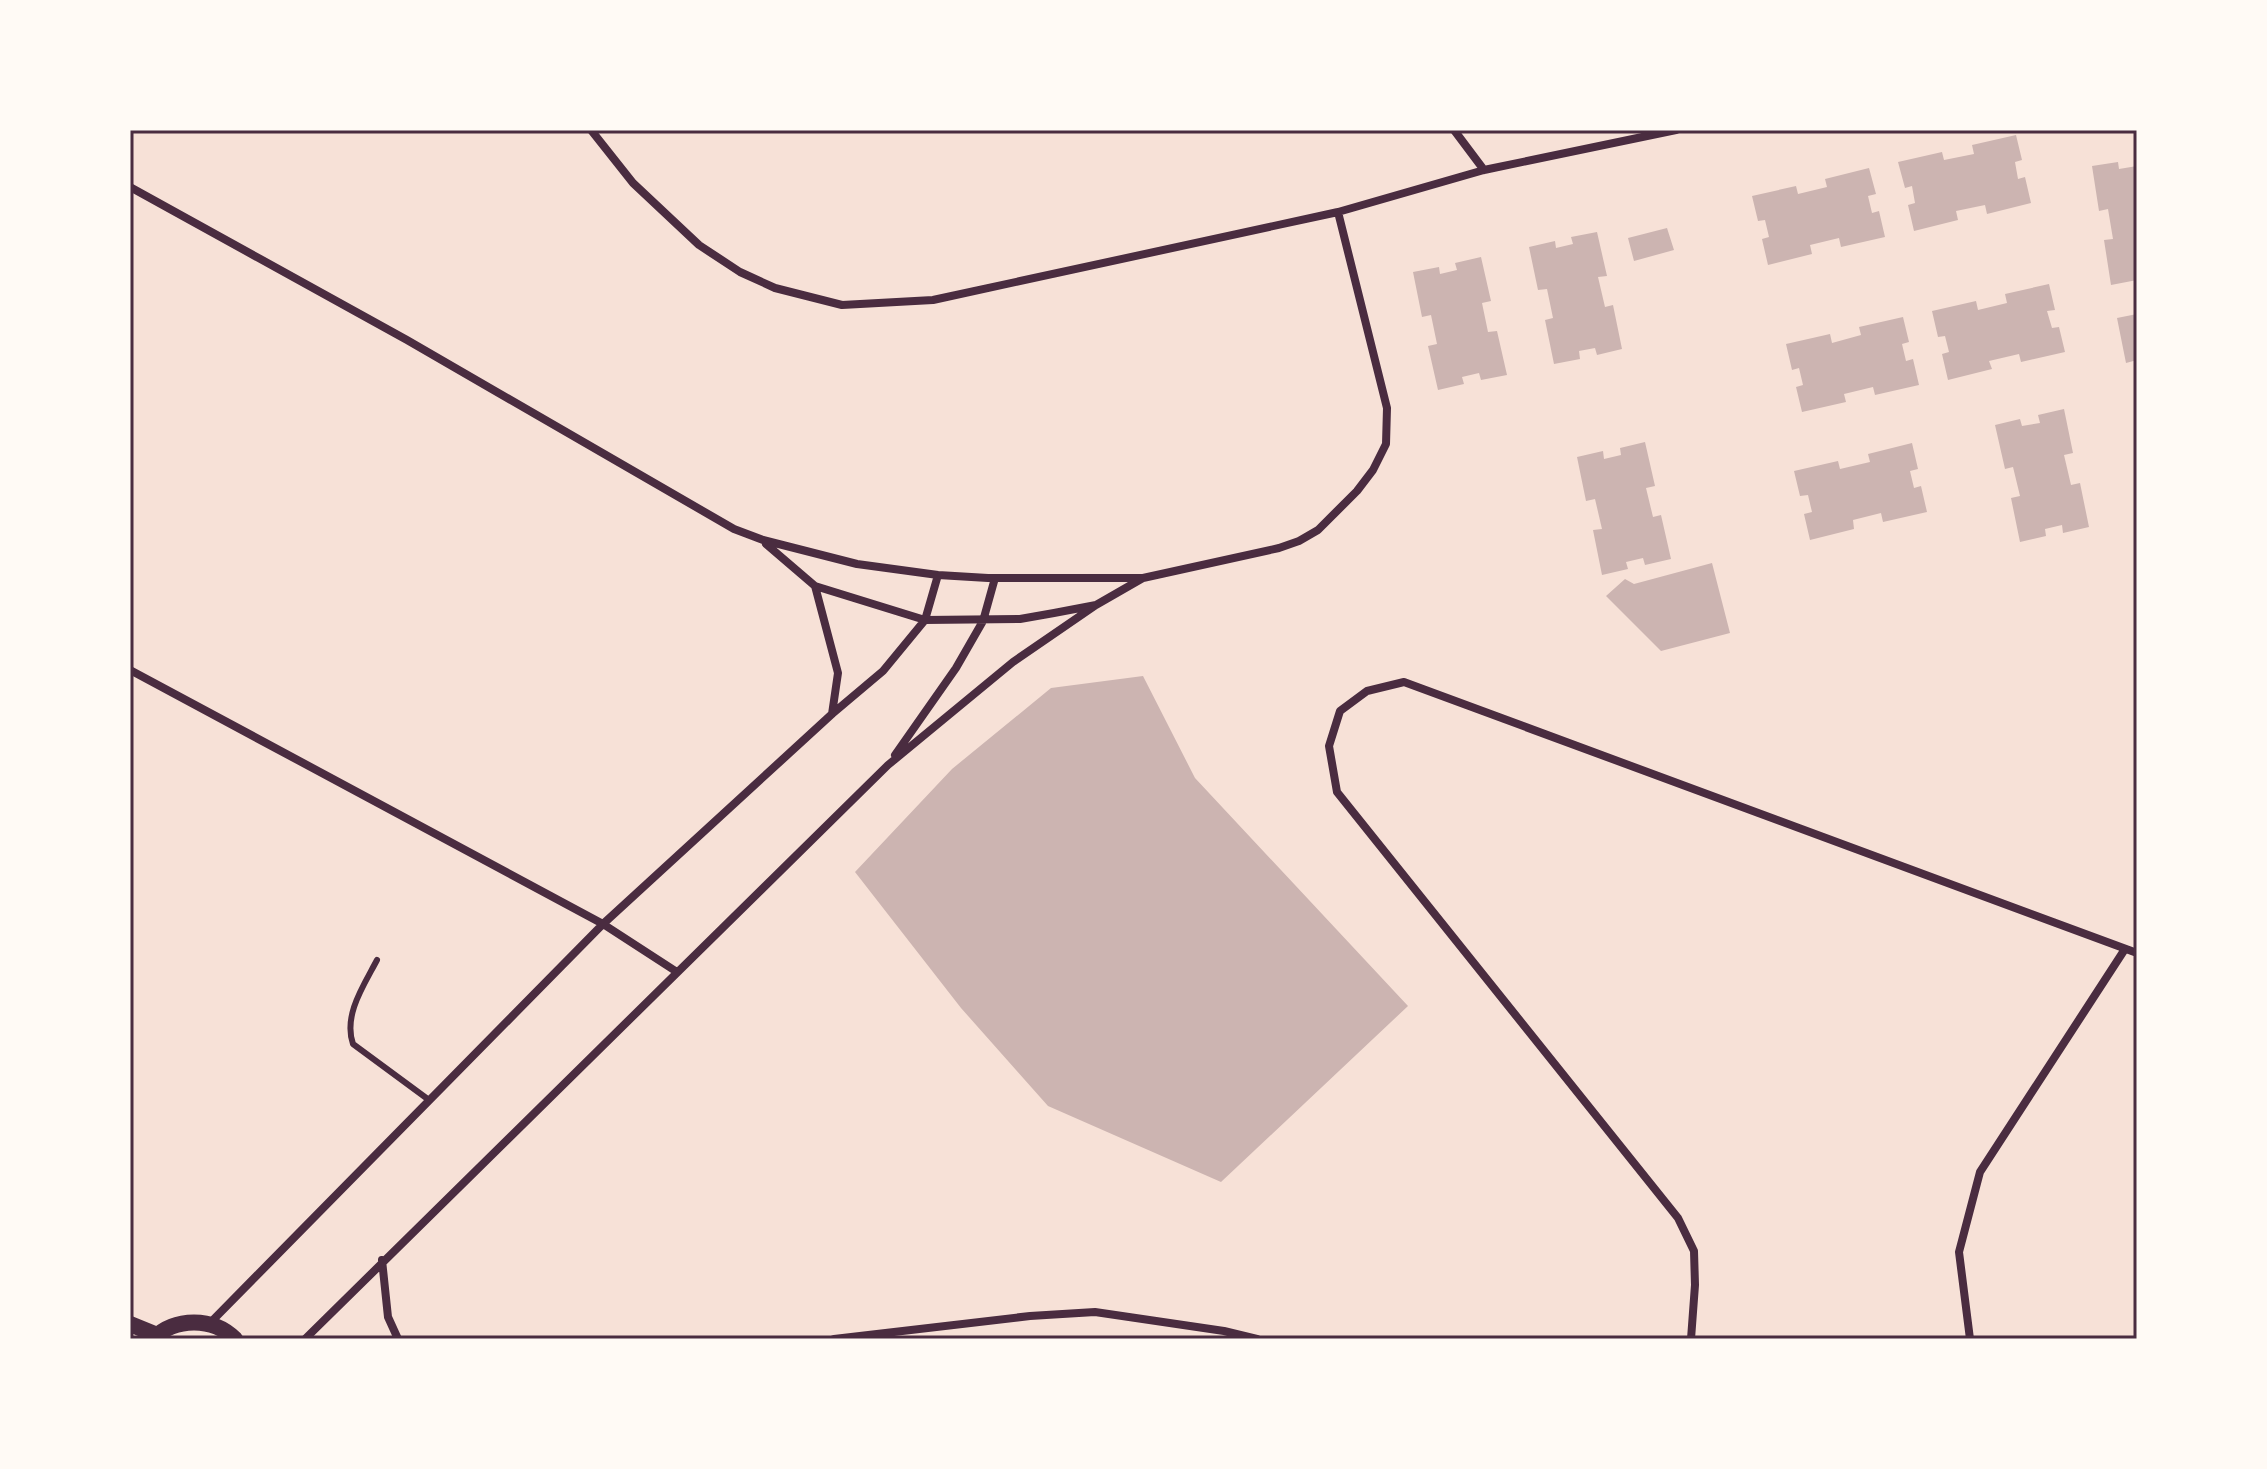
<svg xmlns="http://www.w3.org/2000/svg" width="2267" height="1469" font-family="'DejaVu Sans',sans-serif">
	<style>
		.building { fill: #ccb4b1 }
		.lines { fill: none; stroke-linecap: round; stroke-linejoin: round }
		.service { stroke: #4a2c40; stroke-width: 6 }
		.minor { stroke: #4a2c40; stroke-width: 8 }
		.secondary { stroke: #4a2c40; stroke-width: 16 }
		.neatline { fill: none; stroke: #4a2c40; stroke-width: 3 }
	</style>
	<rect width="100%" height="100%" fill="#f7e1d7"/>
	<path class="building" d="M2016 135 2022 160 2015 162 2018 179 2025 177 2031 203 1987 214 1985 205 1956 211 1958 220 1914 231 1908 205 1915 203 1912 186 1905 188 1898 162 1942 152 1944 160 1974 154 1972 145Z
		M2118 162 2119 169 2137 166V280L2111 285 2104 240 2113 239 2108 209 2099 211 2092 166Z
		M1869 168 1876 194 1868 196 1872 213 1879 211 1885 237 1841 247 1839 238 1810 245 1812 254 1768 265 1762 239 1769 237 1765 220 1758 221 1752 196 1796 186 1798 194 1827 187 1825 179Z
		M1667 228 1674 250 1634 261 1628 238Z
		M1597 232 1607 276 1598 277 1605 307 1613 305 1622 349 1597 355 1595 348 1579 351 1580 359 1554 364 1545 320 1553 318 1547 289 1538 290 1529 247 1555 241 1556 248 1573 244 1571 237Z
		M1481 257 1491 301 1482 303 1488 332 1497 331 1507 375 1481 380 1479 373 1462 377 1464 384 1438 390 1428 346 1437 344 1431 315 1422 317 1413 272 1439 267 1440 274 1457 270 1455 263Z
		M2049 284 2055 310 2047 311 2052 328 2059 327 2065 352 2021 362 2019 354 1989 361 1992 369 1948 380 1942 354 1949 352 1945 336 1938 337 1932 311 1976 301 1978 310 2007 303 2005 294Z
		M2137 314V360L2126 363 2117 318Z
		M1903 317 1909 342 1902 344 1906 361 1913 359 1919 385 1875 395 1873 387 1844 394 1846 402 1802 412 1796 387 1803 385 1799 368 1792 370 1786 344 1830 334 1832 343 1861 335 1859 327Z
		M2064 409 2073 453 2064 455 2071 485 2080 483 2089 527 2063 533 2062 525 2045 529 2046 536 2020 542 2011 498 2020 496 2013 467 2005 469 1995 425 2020 419 2022 426 2040 423 2038 415Z
		M1645 442 1655 486 1646 488 1653 517 1661 515 1671 559 1645 565 1643 558 1626 562 1628 569 1602 575 1593 530 1602 529 1595 499 1586 501 1577 457 1603 451 1604 459 1621 455 1620 448Z
		M1912 443 1918 469 1910 471 1914 488 1921 486 1927 512 1883 522 1881 513 1853 520 1854 529 1810 540 1804 514 1812 512 1808 495 1800 496 1794 471 1838 461 1840 469 1870 462 1868 454Z
		M1712 563 1730 633 1661 651 1606 596 1625 579 1634 584Z
		M1143 676 1195 778 1408 1006 1221 1182 1048 1106 961 1008 855 872 952 769 1051 688Z"/>
	<g class="lines">
		<path class="service" d="M377 960C364 985 343 1015 353 1044L429 1100"/>
		<path class="minor" d="M591 130 633 183 699 245 740 272 775 288 842 305 933 300 1338 212 1484 170 1676 130
			M1454 130 1484 170
			M130 187 407 340 734 529 763 540 857 564 938 575 988 578H1143L1279 548 1299 541 1318 530 1357 491 1373 470 1386 444 1387 408 1338 212
			M766 544 815 586 925 620 1020 619 1054 613 1096 605 1143 578
			M815 586 838 673 832 714
			M130 670 603 924 677 972
			M895 755 956 668 983 621 995 578
			M382 1260 388 1317 398 1339
			M210 1323 603 924 832 714 883 671 925 620 938 575
			M305 1339 888 765 1013 662 1096 605
			M834 1339 1030 1316 1095 1312 1224 1331 1257 1339
			M1691 1339 1695 1285 1694 1251 1678 1218 1337 792 1329 746 1340 711 1367 691 1404 682 2137 953
			M1970 1339 1959 1252 1980 1172 2125 949"/>
		<path class="secondary" d="M130 1324 157 1335
			M153 1339C175 1317 213 1317 235 1339"/>
	</g>
	<rect width="2267" height="1469" fill="none" stroke="#fffaf5" stroke-width="264"/>
	<rect x="132" y="132" width="2003" height="1205" class="neatline"/>
</svg>
